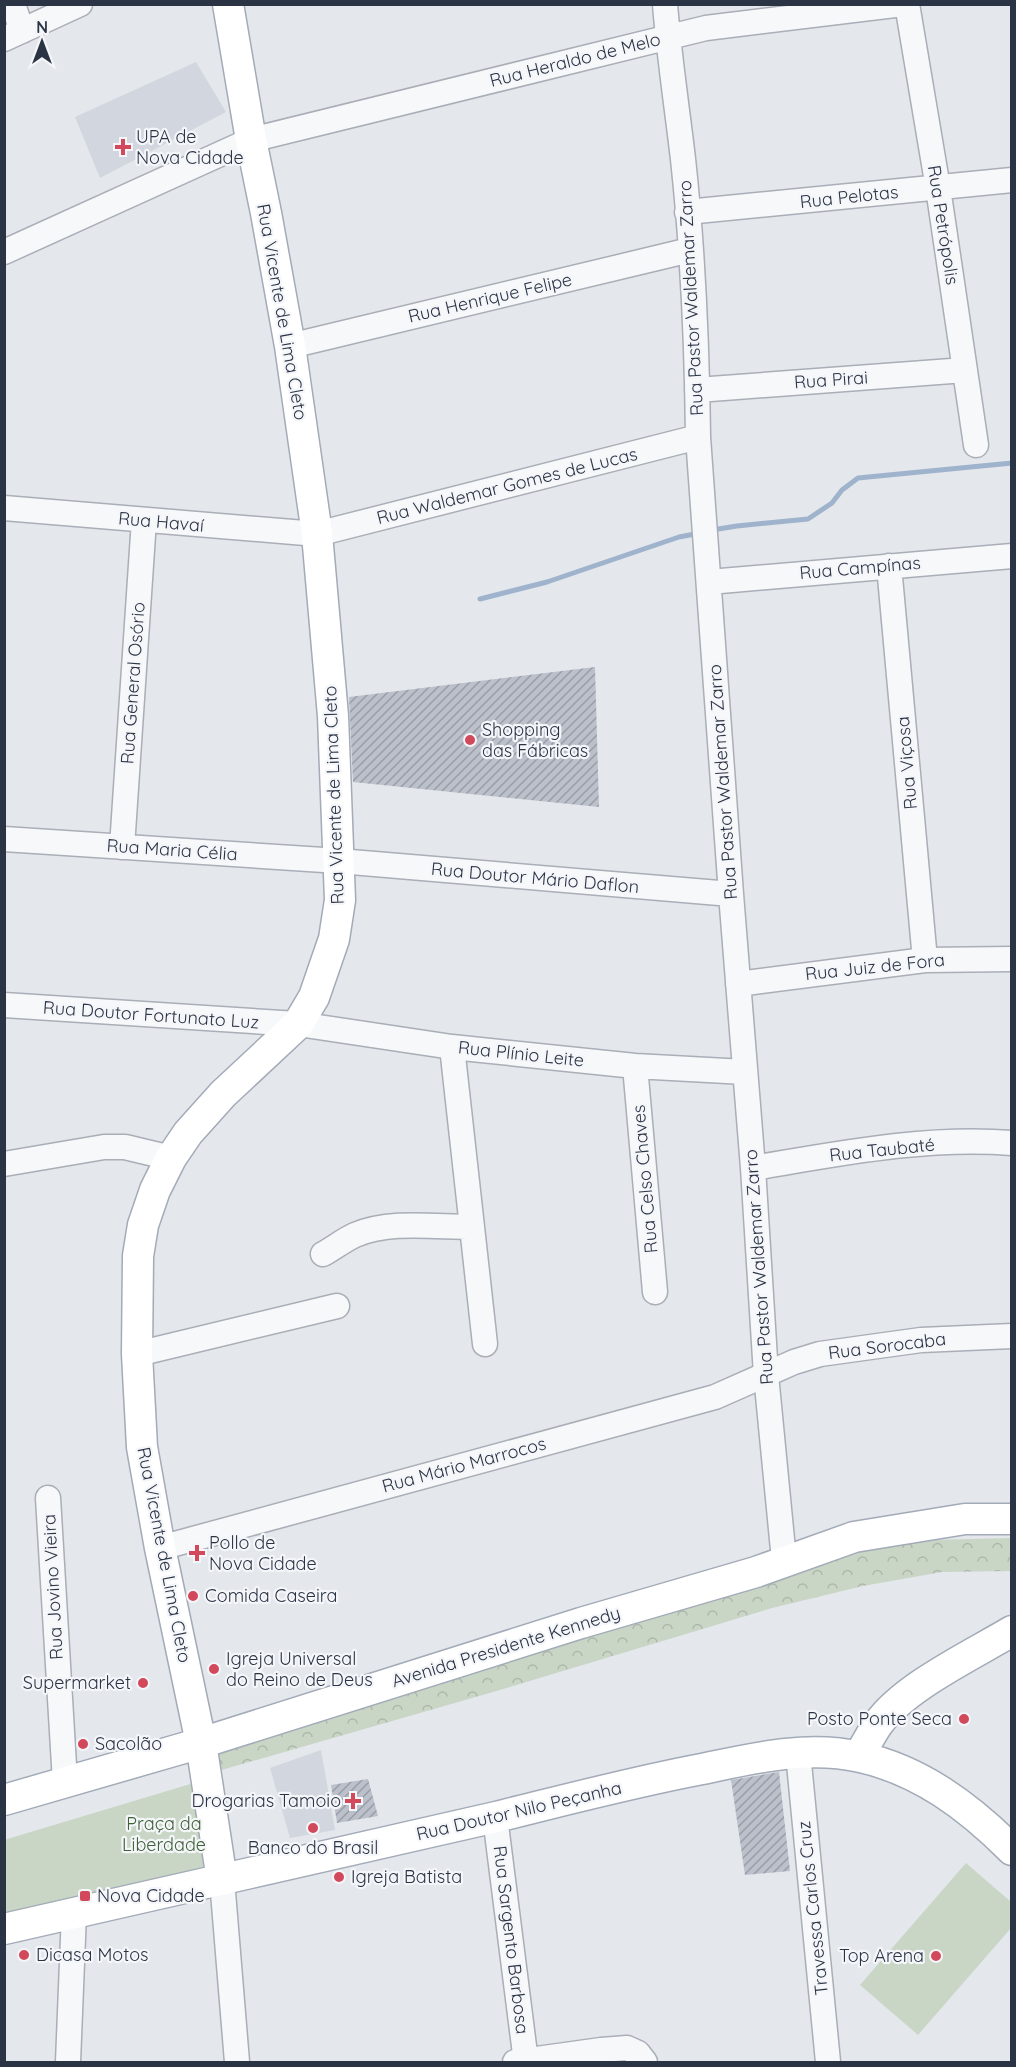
<svg xmlns="http://www.w3.org/2000/svg" width="1016" height="2067" font-family="Quicksand,sans-serif">
	<style>
		.built { fill: #d2d6de }
		.forest { fill: url(#forest-crowns) }
		.park { fill: #c9d6c5 }
		.lines { fill: none; stroke-linecap: round; stroke-linejoin: round }
		.stream { stroke: #9fb4cc; stroke-width: 5 }
		.building { fill: url(#building-hatch) }
		.minor-casing { stroke: #a9aeb7; stroke-width: 27 }
		.major-casing { stroke: #a3abb8; stroke-width: 33 }
		.minor { stroke: #f7f8fa; stroke-width: 24 }
		.major { stroke: #fff; stroke-width: 30 }
		.poi-dot { fill: #d1495b; stroke: #f4f6f9; stroke-width: 2 }
		.labels { text-anchor: middle; stroke-width: 4.5; stroke-linejoin: round; paint-order: stroke }
		.street-label { font-size: 18px; fill: #2b3445; stroke: #f4f6f9 }
		.poi-label { font-size: 18px; fill: #2b3445; stroke: #f4f6f9; text-anchor: start }
		.park-label { font-size: 18px; fill: #3f6138; stroke: #f4f6f9 }
	</style>
	<defs>
		<pattern id="forest-crowns" width="20" height="18" patternUnits="userSpaceOnUse" patternTransform="scale(1.5)"><rect width="20" height="18" fill="#c9d6c5"/><path d="M2 6a3 3 0 1 1 6 0M12 15a3 3 0 1 1 6 0" fill="none" stroke="#adb8ab"/></pattern>
		<pattern id="building-hatch" width="6" height="6" patternUnits="userSpaceOnUse" patternTransform="scale(1.5)"><rect width="6" height="6" fill="#bbc0ca"/><path d="M-1 1l2-2M0 6l6-6M5 7l2-2" fill="none" stroke="#989da6"/></pattern>
	</defs>
	<rect width="100%" height="100%" fill="#e4e7ec"/>
	<path class="built" d="M196 62 226 112 100 178 75 117Z
		M321 1750 335 1830 290 1838 270 1768Z"/>
	<path class="forest" d="M1011 1538V1571L942 1572 863 1586 772 1608 493 1692 218 1771 211 1745 862 1550 929 1540Z"/>
	<path class="park" d="M197 1782 215 1864 5 1917 4 1840Z
		M966 1863 1011 1902V1928L918 2035 860 1985Z"/>
	<g class="lines">
		<path class="stream" d="M712 530 737 526 808 519 832 503 842 490 858 478 1012 463
			M480 599 547 582 679 537 700 533"/>
	</g>
	<path class="building" d="M595 667 599 807 353 782 349 697Z
		M779 1772 790 1871 745 1875 731 1780Z
		M368 1779 378 1816 337 1823 331 1785Z"/>
	<g class="lines">
		<defs>
			<path id="minor" d="M13 4 22 31
				M665 4C669 56 677 107 683 159 693 251 697 345 698 437L731 894 753 1168 766 1375 784 1560
				M907 4 938 188 976 445
				M4 39 80 4
				M687 212 1012 180
				M4 252 251 140 706 28 903 4
				M290 346 690 250
				M697 390 965 370
				M4 508 317 534 698 437
				M889 566 925 960
				M709 582 1012 556
				M4 839 339 861 731 894
				M122 847 144 520
				M738 984 925 960 1012 959
				M4 1005 298 1024 452 1047 635 1066 745 1072
				M452 1047 485 1344
				M635 1066 655 1292
				M4 1164 104 1147H125L171 1158
				M753 1168C837 1154 926 1136 1012 1143
				M323 1254C334 1248 344 1240 355 1235 390 1220 435 1227 472 1227
				M137 1354 337 1306
				M48 1498 65 1782
				M160 1548 715 1397 794 1362 820 1354 921 1340 1012 1336
				M798 1753 828 2062
				M495 1817 526 2062
				M222 1880 237 2062
				M68 2062 74 1913
				M515 2062 601 2050 627 2048 638 2053 645 2062"/>
			<path id="major" d="M859 1756C865 1746 871 1734 878 1724 904 1687 972 1655 1012 1631
				M4 1800 201 1743 581 1623 756 1572 854 1537 965 1519H1012
				M222 1880 201 1743 160 1548 142 1447 137 1354 138 1256 143 1225 155 1190 171 1158 188 1133 223 1094 298 1024 314 997 334 939 340 900 333 716 317 534 290 346 266 213 251 140 228 4
				M4 1929C168 1891 332 1855 496 1817 565 1800 633 1782 702 1769 754 1758 808 1745 860 1757 920 1770 969 1807 1012 1850"/>
		</defs>
		<use href="#minor" class="minor-casing"/>
		<use href="#major" class="major-casing"/>
		<use href="#minor" class="minor"/>
		<use href="#major" class="major"/>
	</g>
	<g class="poi-dot">
		<path d="M120 138h6v6h6v6h-6v6h-6v-6h-6v-6h6z"/>
		<circle cx="470" cy="740" r="6"/>
		<path d="M194 1544h6v6h6v6h-6v6h-6v-6h-6v-6h6z"/>
		<circle cx="193" cy="1596" r="6"/>
		<circle cx="214" cy="1669" r="6"/>
		<circle cx="143" cy="1683" r="6"/>
		<circle cx="964" cy="1719" r="6"/>
		<circle cx="83" cy="1744" r="6"/>
		<path d="M350 1792h6v6h6v6h-6v6h-6v-6h-6v-6h6z"/>
		<circle cx="313" cy="1828" r="6"/>
		<circle cx="339" cy="1877" r="6"/>
		<rect x="79" y="1890" width="12" height="12" rx="3"/>
		<circle cx="24" cy="1955" r="6"/>
		<circle cx="936" cy="1956" r="6"/>
	</g>
	<g class="labels">
		<g class="street-label">
			<text transform="translate(575 60) rotate(-14)" y="6">Rua Heraldo de Melo</text>
			<text transform="translate(849 197) rotate(-6)" y="6">Rua Pelotas</text>
			<text transform="translate(943 225) rotate(81)" y="6">Rua Petrópolis</text>
			<text transform="translate(490 298) rotate(-13)" y="6">Rua Henrique Felipe</text>
			<text transform="translate(691 298) rotate(-93)" y="6">Rua Pastor Waldemar Zarro</text>
			<text transform="translate(282 312) rotate(80)" y="6">Rua Vicente de Lima Cleto</text>
			<text transform="translate(831 380) rotate(-4)" y="6">Rua Pirai</text>
			<text transform="translate(507 486) rotate(-14)" y="6">Rua Waldemar Gomes de Lucas</text>
			<text transform="translate(161 522) rotate(5)" y="6">Rua Havaí</text>
			<text transform="translate(860 568) rotate(-5)" y="6">Rua Campínas</text>
			<text transform="translate(133 683) rotate(-86)" y="6">Rua General Osório</text>
			<text transform="translate(907 763) rotate(-95)" y="6">Rua Viçosa</text>
			<text transform="translate(723 782) rotate(-94)" y="6">Rua Pastor Waldemar Zarro</text>
			<text transform="translate(334 795) rotate(-92)" y="6">Rua Vicente de Lima Cleto</text>
			<text transform="translate(172 850) rotate(4)" y="6">Rua Maria Célia</text>
			<text transform="translate(535 878) rotate(5)" y="6">Rua Doutor Mário Daflon</text>
			<text transform="translate(875 967) rotate(-6)" y="6">Rua Juiz de Fora</text>
			<text transform="translate(151 1015) rotate(4)" y="6">Rua Doutor Fortunato Luz</text>
			<text transform="translate(521 1054) rotate(6)" y="6">Rua Plínio Leite</text>
			<text transform="translate(882 1150) rotate(-6)" y="6">Rua Taubaté</text>
			<text transform="translate(645 1179) rotate(-95)" y="6">Rua Celso Chaves</text>
			<text transform="translate(759 1267) rotate(-94)" y="6">Rua Pastor Waldemar Zarro</text>
			<text transform="translate(887 1346) rotate(-7)" y="6">Rua Sorocaba</text>
			<text transform="translate(464 1465) rotate(-15)" y="6">Rua Mário Marrocos</text>
			<text transform="translate(164 1555) rotate(79)" y="6">Rua Vicente de Lima Cleto</text>
			<text transform="translate(53 1587) rotate(-93)" y="6">Rua Jovino Vieira</text>
			<text transform="translate(506 1647) rotate(-17)" y="6">Avenida Presidente Kennedy</text>
			<text transform="translate(519 1811) rotate(-13)" y="6">Rua Doutor Nilo Peçanha</text>
			<text transform="translate(813 1908) rotate(-96)" y="6">Travessa Carlos Cruz</text>
			<text transform="translate(511 1940) rotate(83)" y="6">Rua Sargento Barbosa</text>
		</g>
		<g class="poi-label">
			<text x="136" y="143">UPA de<tspan x="136" dy="21">Nova Cidade</tspan></text>
			<text x="482" y="736">Shopping<tspan x="482" dy="21">das Fábricas</tspan></text>
			<text x="209" y="1549">Pollo de<tspan x="209" dy="21">Nova Cidade</tspan></text>
			<text x="205" y="1602">Comida Caseira</text>
			<text x="226" y="1665">Igreja Universal<tspan x="226" dy="21">do Reino de Deus</tspan></text>
			<text x="131" y="1689" text-anchor="end">Supermarket</text>
			<text x="952" y="1725" text-anchor="end">Posto Ponte Seca</text>
			<text x="95" y="1750">Sacolão</text>
			<text x="341" y="1807" text-anchor="end">Drogarias Tamoio</text>
			<text x="313" y="1854" text-anchor="middle">Banco do Brasil</text>
			<text x="351" y="1883">Igreja Batista</text>
			<text x="97" y="1902">Nova Cidade</text>
			<text x="36" y="1961">Dicasa Motos</text>
			<text x="924" y="1962" text-anchor="end">Top Arena</text>
		</g>
		<g class="park-label">
			<text x="164" y="1830">Praça da<tspan x="164" dy="21">Liberdade</tspan></text>
		</g>
	</g>
	<rect width="1016" height="2067" fill="none" stroke="#2b3445" stroke-width="12"/>
	<g transform="translate(42 42)" stroke="#f4f6f9" stroke-width="4.5" paint-order="stroke">
	<path d="M0-4.5L10 22L0 15L-10 22Z" fill="#2b3445"/>
	<text y="-9" font-size="16" font-weight="bold" text-anchor="middle" fill="#2b3445">N</text>
	</g>
</svg>
